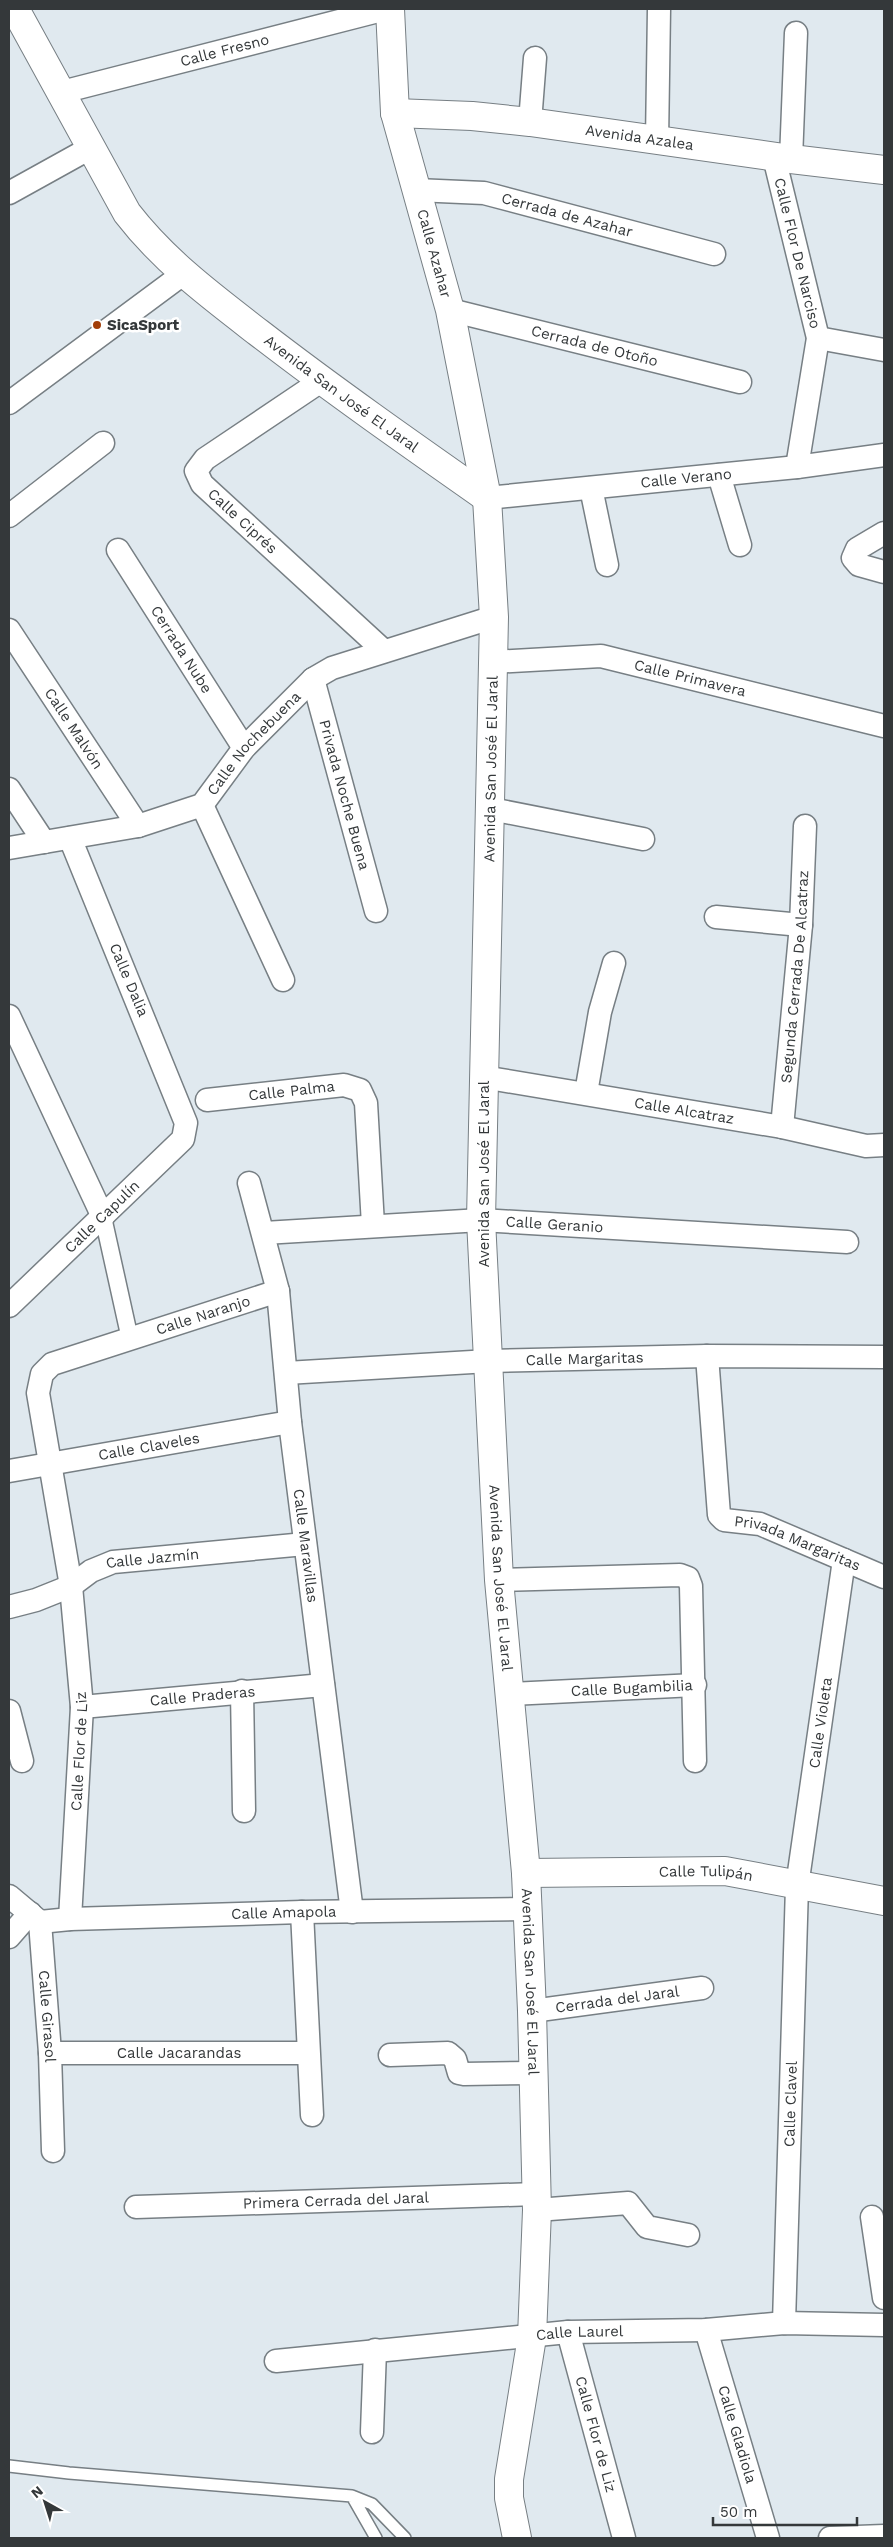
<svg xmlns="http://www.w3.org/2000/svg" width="893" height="2547" font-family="'Work Sans',sans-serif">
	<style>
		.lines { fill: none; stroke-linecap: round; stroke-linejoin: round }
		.service-casing { stroke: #777f84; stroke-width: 14 }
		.pedestrian-casing { stroke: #777f84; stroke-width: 19 }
		.minor-casing { stroke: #777f84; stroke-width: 25 }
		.tertiary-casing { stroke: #777f84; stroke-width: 30 }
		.service { stroke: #fff; stroke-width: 11 }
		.pedestrian { stroke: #fff; stroke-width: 16 }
		.minor { stroke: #fff; stroke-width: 22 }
		.tertiary { stroke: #fff; stroke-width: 28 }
		.poi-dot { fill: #a13d08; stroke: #fff; stroke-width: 2 }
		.labels { text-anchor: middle; stroke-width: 5; stroke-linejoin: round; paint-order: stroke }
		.street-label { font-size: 15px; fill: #34383a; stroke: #fff }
		.poi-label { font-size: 15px; font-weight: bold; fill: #34383a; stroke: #fff; text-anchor: start }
	</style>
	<rect width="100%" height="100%" fill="#e0e9ef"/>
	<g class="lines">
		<defs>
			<path id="service" d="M9 2466 69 2473 352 2496 372 2504 405 2538
				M352 2496 376 2538"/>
			<path id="pedestrian" d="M103 1217 130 1339"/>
			<g id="minor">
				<path id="s1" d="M62 92 386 9"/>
				<path d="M530 122 535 58"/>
				<path d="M657 141 659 9"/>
				<path id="s2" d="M774 157 818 338 797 467"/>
				<path d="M791 159 796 33"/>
				<path id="s3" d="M416 190 484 193 714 254"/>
				<path d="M9 193 92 147"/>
				<path id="s4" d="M450 310 740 382"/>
				<path d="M818 338 884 350"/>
				<path id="s5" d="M321 381 205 459 196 471 202 484 384 651"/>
				<path d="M9 403 183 274"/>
				<path d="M719 475 740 545"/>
				<path d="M591 488 607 565"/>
				<path id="s6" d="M487 498 797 467 884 455"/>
				<path d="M9 516 103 443"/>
				<path d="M884 533 857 549 853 558 859 565 884 572"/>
				<path id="s7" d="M118 550 244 748"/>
				<path id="s8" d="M9 630 138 826"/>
				<path id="s9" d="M493 662 601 656 884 726"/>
				<path id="s10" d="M313 679 376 911"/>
				<path d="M9 789 44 842"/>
				<path d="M202 805 283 980"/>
				<path d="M491 809 643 839"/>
				<path id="s11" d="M9 848 138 826 202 805 244 748 313 679 332 668 494 617"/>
				<path d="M716 917 801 925"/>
				<path d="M9 1016 103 1217"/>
				<path id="s12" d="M483 1077 782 1127 866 1146 884 1145"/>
				<path d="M586 1093 600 1012 614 963"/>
				<path id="s13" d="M207 1100 344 1085 360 1090 366 1103 373 1225"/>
				<path id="s14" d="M782 1127 801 925 805 826"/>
				<path id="s15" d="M249 1183 278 1291 290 1422 352 1912"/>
				<path id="s16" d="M264 1233 481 1220 847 1242"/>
				<path id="s17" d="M9 1306 183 1139 186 1123 70 838"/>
				<path id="s18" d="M707 1356 719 1515 724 1520 760 1524 884 1577"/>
				<path id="s19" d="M286 1373 489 1361 707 1356 884 1357"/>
				<path id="s20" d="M9 1471 290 1422"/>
				<path d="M499 1580 680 1575 688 1578 691 1586 695 1761"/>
				<path id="s21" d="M9 1607 36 1600 71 1586 91 1571 113 1562 305 1544"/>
				<path d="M242 1691 244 1811"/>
				<path id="s22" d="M511 1694 695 1685"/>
				<path id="s23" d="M82 1707 323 1685"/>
				<path d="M9 1711 22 1761"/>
				<path id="s24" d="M9 1896 40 1922 50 2053 53 2151"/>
				<path d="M302 1912 312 2115"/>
				<path id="s25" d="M70 1919 82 1707 71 1586 38 1393 42 1374 52 1364 278 1291"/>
				<path id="s26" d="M40 1922 70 1919 302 1912 528 1909"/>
				<path d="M9 1937 30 1913"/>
				<path id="s27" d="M532 2011 702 1988"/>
				<path id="s28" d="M50 2053H308"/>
				<path d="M390 2055 448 2053 455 2059 459 2073 464 2074 534 2073"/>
				<path id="s29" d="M136 2207 536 2194"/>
				<path d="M537 2210 628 2203 647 2227 688 2235"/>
				<path d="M872 2217 884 2298"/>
				<path id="s30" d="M784 2323 797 1886 844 1560"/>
				<path id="s31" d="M706 2330 768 2538"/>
				<path id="s32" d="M568 2332 624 2538"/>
				<path id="s33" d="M276 2361 568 2332 706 2330 784 2323 884 2325"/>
				<path d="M372 2432 375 2350"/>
				<path d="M830 2538 884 2536"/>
			</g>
			<g id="tertiary">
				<path id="s34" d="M15 9 127 213C164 261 211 296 259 333 333 390 410 444 487 498"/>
				<path id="s35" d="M390 9 395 113 450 310 487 498 494 617 481 1220 499 1580 526 1873 532 2011 537 2210 532 2337 509 2479V2498L517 2538"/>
				<path id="s36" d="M395 113 472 116 530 122 791 159 884 170"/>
				<path id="s37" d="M526 1873 725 1871 884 1901"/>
			</g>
		</defs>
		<use href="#service" class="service-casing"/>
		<use href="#pedestrian" class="pedestrian-casing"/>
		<use href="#minor" class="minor-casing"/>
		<use href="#tertiary" class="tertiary-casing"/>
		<use href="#service" class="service"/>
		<use href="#pedestrian" class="pedestrian"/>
		<use href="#minor" class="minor"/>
		<use href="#tertiary" class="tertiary"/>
	</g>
	<circle class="poi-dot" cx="97" cy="325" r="5"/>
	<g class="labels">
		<g class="street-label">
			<text dy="5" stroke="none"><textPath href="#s1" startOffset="168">Calle Fresno</textPath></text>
			<text dy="5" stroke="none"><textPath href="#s36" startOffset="246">Avenida Azalea</textPath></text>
			<text dy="5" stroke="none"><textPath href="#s3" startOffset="154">Cerrada de Azahar</textPath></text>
			<text dy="5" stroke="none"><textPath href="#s2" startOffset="99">Calle Flor De Narciso</textPath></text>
			<text dy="5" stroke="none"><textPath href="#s35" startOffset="250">Calle Azahar</textPath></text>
			<text dy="5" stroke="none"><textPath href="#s4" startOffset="149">Cerrada de Otoño</textPath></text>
			<text dy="5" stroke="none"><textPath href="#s34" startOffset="514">Avenida San José El Jaral</textPath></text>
			<text dy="5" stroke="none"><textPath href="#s6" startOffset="200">Calle Verano</textPath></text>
			<text dy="5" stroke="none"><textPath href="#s5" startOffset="224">Calle Ciprés</textPath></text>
			<text dy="5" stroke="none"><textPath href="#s7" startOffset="118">Cerrada Nube</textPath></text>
			<text dy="5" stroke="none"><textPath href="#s9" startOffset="200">Calle Primavera</textPath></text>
			<text dy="5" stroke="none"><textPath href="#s8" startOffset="118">Calle Malvón</textPath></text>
			<text dy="5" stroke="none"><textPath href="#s11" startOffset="279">Calle Nochebuena</textPath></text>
			<text transform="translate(491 769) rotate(-89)" y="5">Avenida San José El Jaral</text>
			<text dy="5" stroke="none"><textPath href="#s10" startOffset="120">Privada Noche Buena</textPath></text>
			<text dy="5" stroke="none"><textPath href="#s14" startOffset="151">Segunda Cerrada De Alcatraz</textPath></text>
			<text transform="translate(129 980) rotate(67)" y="5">Calle Dalia</text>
			<text dy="5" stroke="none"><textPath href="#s13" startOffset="85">Calle Palma</textPath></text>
			<text dy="5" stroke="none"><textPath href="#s12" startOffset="204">Calle Alcatraz</textPath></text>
			<text transform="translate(484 1174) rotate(-90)" y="5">Avenida San José El Jaral</text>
			<text dy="5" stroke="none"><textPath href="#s17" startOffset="129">Calle Capulín</textPath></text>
			<text dy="5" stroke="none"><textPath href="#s16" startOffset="291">Calle Geranio</textPath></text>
			<text dy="5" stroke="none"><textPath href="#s25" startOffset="722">Calle Naranjo</textPath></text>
			<text dy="5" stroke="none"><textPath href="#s19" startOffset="299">Calle Margaritas</textPath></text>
			<text dy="5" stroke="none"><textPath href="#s20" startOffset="142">Calle Claveles</textPath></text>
			<text dy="5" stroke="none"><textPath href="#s18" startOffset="244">Privada Margaritas</textPath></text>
			<text dy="5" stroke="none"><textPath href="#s15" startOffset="368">Calle Maravillas</textPath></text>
			<text dy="5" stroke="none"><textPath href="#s21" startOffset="154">Calle Jazmín</textPath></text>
			<text dy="5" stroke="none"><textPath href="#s35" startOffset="1581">Avenida San José El Jaral</textPath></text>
			<text dy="5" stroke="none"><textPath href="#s22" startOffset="121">Calle Bugambilia</textPath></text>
			<text dy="5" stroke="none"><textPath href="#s23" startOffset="121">Calle Praderas</textPath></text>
			<text dy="5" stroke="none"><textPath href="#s30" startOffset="602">Calle Violeta</textPath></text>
			<text dy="5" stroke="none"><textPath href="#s25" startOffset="168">Calle Flor de Liz</textPath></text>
			<text dy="5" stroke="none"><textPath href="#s37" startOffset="180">Calle Tulipán</textPath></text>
			<text dy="5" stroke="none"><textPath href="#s26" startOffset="244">Calle Amapola</textPath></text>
			<text dy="5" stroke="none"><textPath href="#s35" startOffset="1986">Avenida San José El Jaral</textPath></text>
			<text dy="5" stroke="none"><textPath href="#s27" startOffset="86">Cerrada del Jaral</textPath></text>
			<text dy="5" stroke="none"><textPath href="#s24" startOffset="135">Calle Girasol</textPath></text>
			<text dy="5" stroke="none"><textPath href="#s28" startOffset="129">Calle Jacarandas</textPath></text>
			<text dy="5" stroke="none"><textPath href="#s30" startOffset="219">Calle Clavel</textPath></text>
			<text dy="5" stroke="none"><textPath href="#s29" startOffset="200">Primera Cerrada del Jaral</textPath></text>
			<text dy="5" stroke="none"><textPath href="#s33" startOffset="305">Calle Laurel</textPath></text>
			<text dy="5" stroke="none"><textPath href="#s31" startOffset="109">Calle Gladiola</textPath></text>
			<text dy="5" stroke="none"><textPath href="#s32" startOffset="106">Calle Flor de Liz</textPath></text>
		</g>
		<g class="poi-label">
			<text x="107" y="330">SicaSport</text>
		</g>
	</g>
	<rect width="893" height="2547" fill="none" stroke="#34383a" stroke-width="20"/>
	<g transform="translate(45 2502) rotate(321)" stroke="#ffffff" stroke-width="4" paint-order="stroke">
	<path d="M0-4L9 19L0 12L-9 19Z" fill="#34383a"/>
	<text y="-8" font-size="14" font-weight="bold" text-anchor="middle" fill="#34383a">N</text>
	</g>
	<path d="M713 2517v8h144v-8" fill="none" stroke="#34383a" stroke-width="2.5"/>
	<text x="720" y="2517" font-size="15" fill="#34383a" stroke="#ffffff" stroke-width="4" paint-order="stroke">50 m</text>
</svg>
